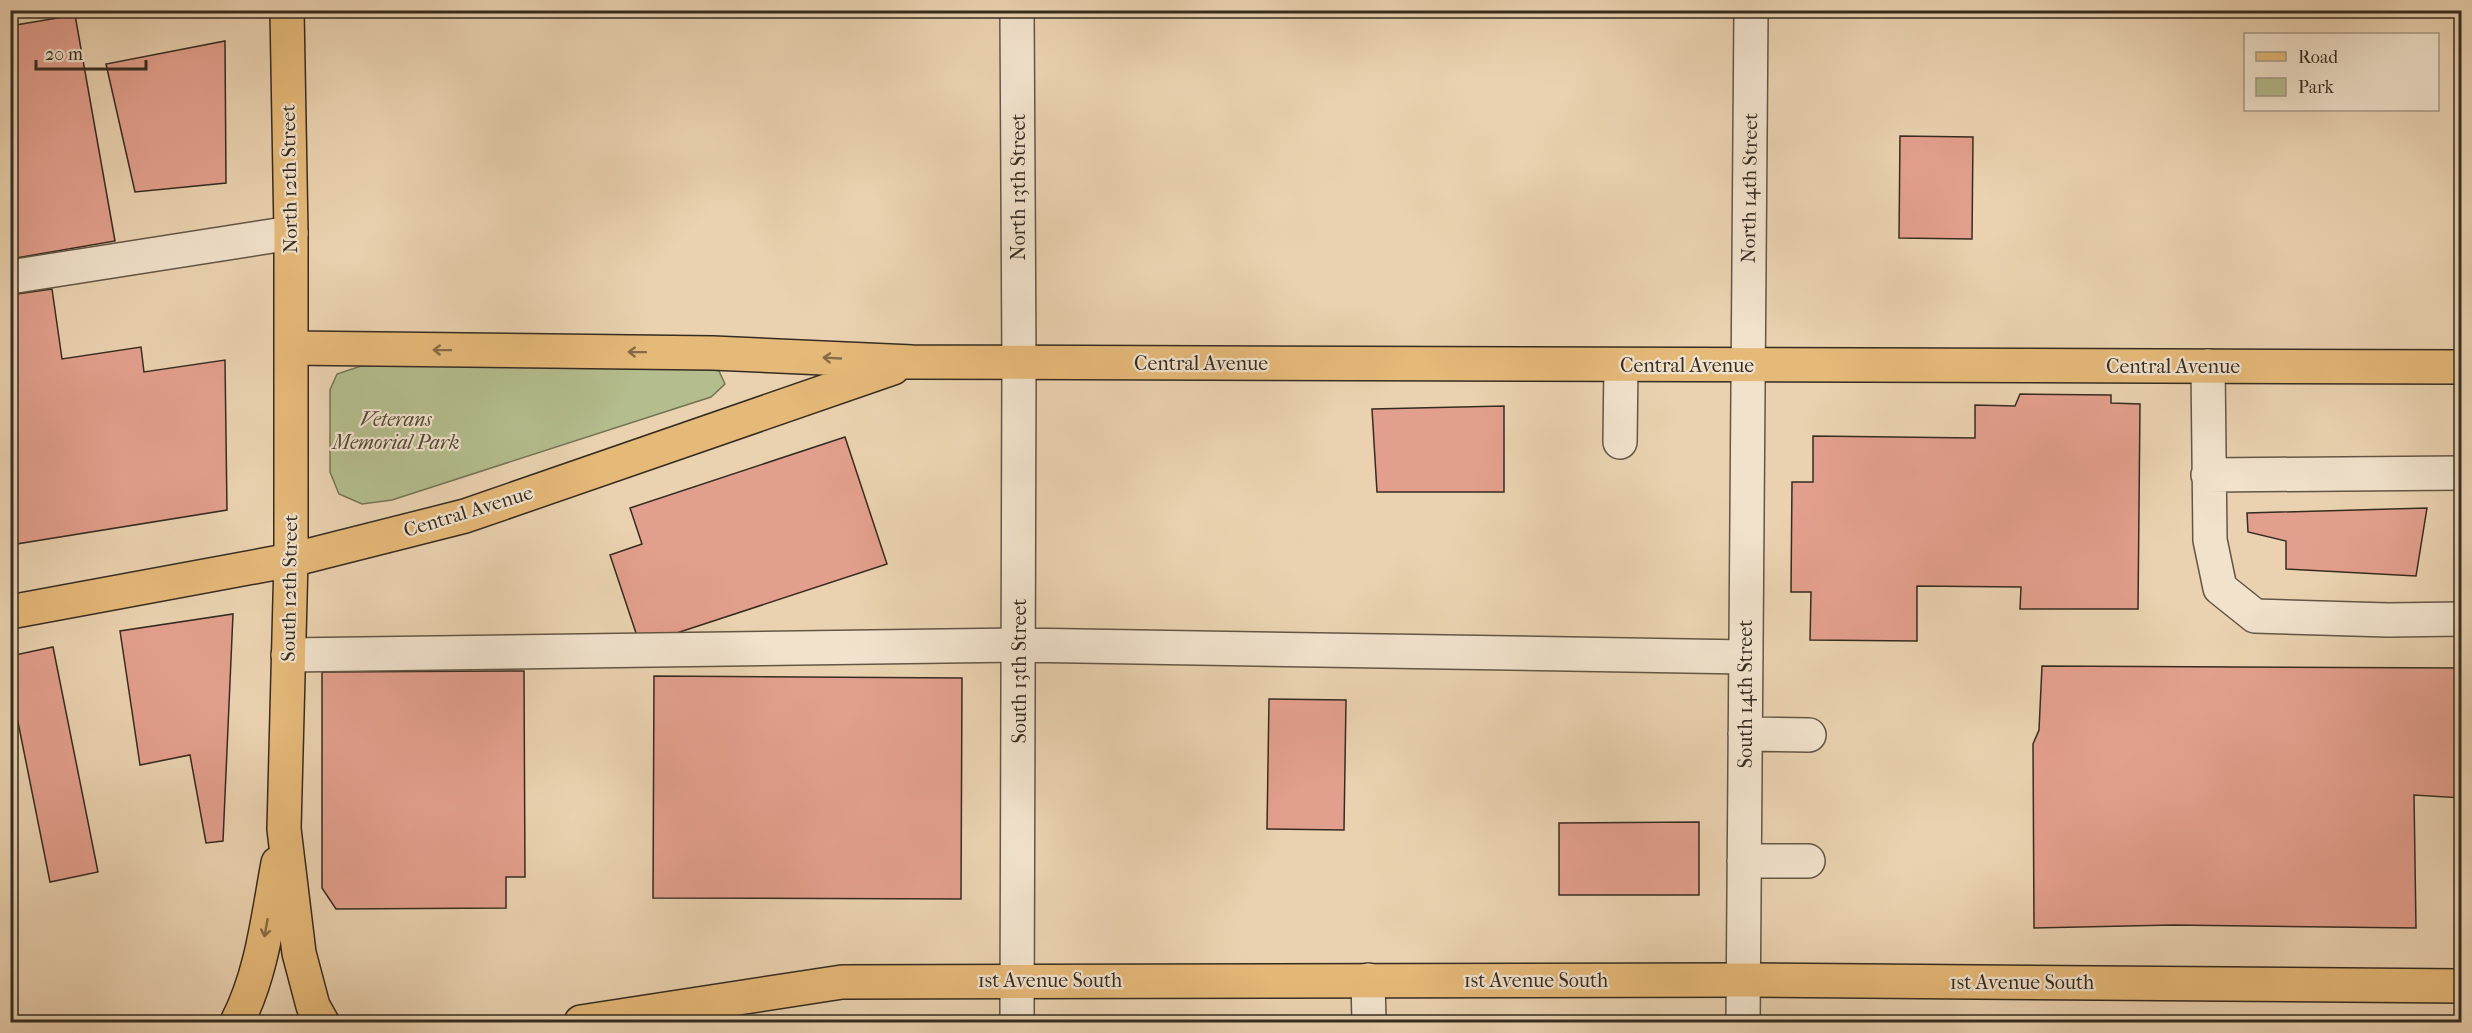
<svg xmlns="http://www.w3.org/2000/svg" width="2472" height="1033" font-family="'IM FELL French Canon',serif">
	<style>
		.green { fill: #b4bd8d; stroke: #757457; stroke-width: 1.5 }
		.building { fill: #e39f8d; stroke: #362c21; stroke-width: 1.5 }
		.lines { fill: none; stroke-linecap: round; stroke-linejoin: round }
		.minor-casing { stroke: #635645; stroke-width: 36 }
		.major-casing { stroke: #362c21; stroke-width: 36 }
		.minor { stroke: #f1e2cc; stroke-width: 33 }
		.major { stroke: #e5b978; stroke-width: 33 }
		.oneway { stroke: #856b48 }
		.labels { text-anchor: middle; stroke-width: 4.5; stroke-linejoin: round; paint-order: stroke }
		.street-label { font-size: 20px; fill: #362c21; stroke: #f1e2cc }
		.park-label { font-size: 20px; font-style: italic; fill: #4f4937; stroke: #f1e2cc }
	</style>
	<rect width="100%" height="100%" fill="#ead2b0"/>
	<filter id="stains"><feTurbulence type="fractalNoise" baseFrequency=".00333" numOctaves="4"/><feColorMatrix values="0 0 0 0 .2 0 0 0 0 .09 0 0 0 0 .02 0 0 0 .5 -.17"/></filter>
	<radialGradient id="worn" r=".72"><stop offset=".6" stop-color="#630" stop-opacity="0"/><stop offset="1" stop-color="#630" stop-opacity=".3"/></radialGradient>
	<path class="green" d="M361 366H695L719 371 725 384 711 397 392 500 362 504 339 494 330 472V390L337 374Z"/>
	<path class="building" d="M75 15 115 241 10 259V26Z
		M225 41 226 183 135 192 106 64Z
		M1900 136 1973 137 1972 239 1899 238Z
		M52 289 62 359 141 347 144 372 225 360 227 510 10 545V295Z
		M2020 394 2111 395V403L2140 404 2138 609H2020L2021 587 1917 586V641L1810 640 1811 592H1791L1792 482H1813V436L1975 438V405L2015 406Z
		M1504 406V492H1377L1372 409Z
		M845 437 887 564 640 645 610 555 642 544 630 508Z
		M2427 508 2416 576 2286 569V541L2248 532 2247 513Z
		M233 614 223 841 206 843 190 755 140 765 120 631Z
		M53 647 98 872 50 882 10 682V656Z
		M2042 666 2462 668V798L2414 795 2416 928 2173 925 2034 928 2033 744 2039 730Z
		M524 671 525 877H506V908L336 909 322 888V672Z
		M654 676 962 678 961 899 653 898Z
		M1269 699 1346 700 1344 830 1267 829Z
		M1699 822V895H1559V823Z"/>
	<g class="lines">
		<defs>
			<path id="minor" d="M1017 10 1019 363 1017 1022
				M10 277 291 233
				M2208 366 2210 540 2220 588 2255 616 2388 620 2462 619
				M1620 442 1621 365
				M2208 475 2462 473
				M288 655 1019 645 1746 657
				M1745 734 1809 735
				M1744 861H1808
				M1368 980 1369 1022
				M1743 1022 1751 10"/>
			<path id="major" d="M287 10 291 233V560L284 829 299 953 313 1006 322 1022
				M291 348 713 353 912 362 2462 367
				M10 612 291 560 465 516 893 368
				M237 1022C262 974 268 917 278 863
				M581 1022 842 982 1744 980 2462 986"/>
		</defs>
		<use href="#minor" class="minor-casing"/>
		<use href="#major" class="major-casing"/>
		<use href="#minor" class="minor"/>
		<use href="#major" class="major"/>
	</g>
	<defs><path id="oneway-shaft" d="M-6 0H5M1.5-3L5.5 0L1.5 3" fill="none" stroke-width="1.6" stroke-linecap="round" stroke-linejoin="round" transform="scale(1.5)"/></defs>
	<g class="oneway">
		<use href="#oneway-shaft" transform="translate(442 350) rotate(-179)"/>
		<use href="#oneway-shaft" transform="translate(637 352) rotate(-179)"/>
		<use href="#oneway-shaft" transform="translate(832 358) rotate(-177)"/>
		<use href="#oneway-shaft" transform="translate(266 928) rotate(100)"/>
	</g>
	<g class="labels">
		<g class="street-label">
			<text transform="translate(289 179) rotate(-91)" y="7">North 12th Street</text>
			<text transform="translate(1018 187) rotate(-90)" y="7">North 13th Street</text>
			<text transform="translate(1749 188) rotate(-89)" y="7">North 14th Street</text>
			<text x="1201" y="370">Central Avenue</text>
			<text x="1687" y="372">Central Avenue</text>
			<text x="2173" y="373">Central Avenue</text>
			<text transform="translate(468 511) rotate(-17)" y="7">Central Avenue</text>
			<text transform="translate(289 588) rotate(-89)" y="7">South 12th Street</text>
			<text transform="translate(1019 671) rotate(-90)" y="7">South 13th Street</text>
			<text transform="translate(1745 694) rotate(-90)" y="7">South 14th Street</text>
			<text x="1050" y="987">1st Avenue South</text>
			<text x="1536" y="987">1st Avenue South</text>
			<text x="2022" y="989">1st Avenue South</text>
		</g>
		<g class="park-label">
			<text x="396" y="426">Veterans<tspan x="396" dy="23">Memorial Park</tspan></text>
		</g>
	</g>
	<rect width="2472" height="1033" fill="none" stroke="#ead2b0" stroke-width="36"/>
	<rect x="12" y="12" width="2448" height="1009" fill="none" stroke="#362c21" stroke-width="3"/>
	<rect x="18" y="18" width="2436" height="997" fill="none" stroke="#362c21" stroke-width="1.5"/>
	<rect x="2244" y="33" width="195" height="78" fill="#f1e2cc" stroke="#a69988" stroke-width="1.5"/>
	<rect x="2256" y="52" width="30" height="9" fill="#e5b978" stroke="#a69988" stroke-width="1.5"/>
	<text x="2298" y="63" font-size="18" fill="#362c21">Road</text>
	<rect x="2256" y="78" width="30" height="18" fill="#b4bd8d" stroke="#a69988" stroke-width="1.5"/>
	<text x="2298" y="93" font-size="18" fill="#362c21">Park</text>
	<path d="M36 60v9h110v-9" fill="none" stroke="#362c21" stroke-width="3"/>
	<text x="45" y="60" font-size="18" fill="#362c21" stroke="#f1e2cc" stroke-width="4.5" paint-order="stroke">20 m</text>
	<rect width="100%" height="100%" filter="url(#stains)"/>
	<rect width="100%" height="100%" fill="url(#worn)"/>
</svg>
